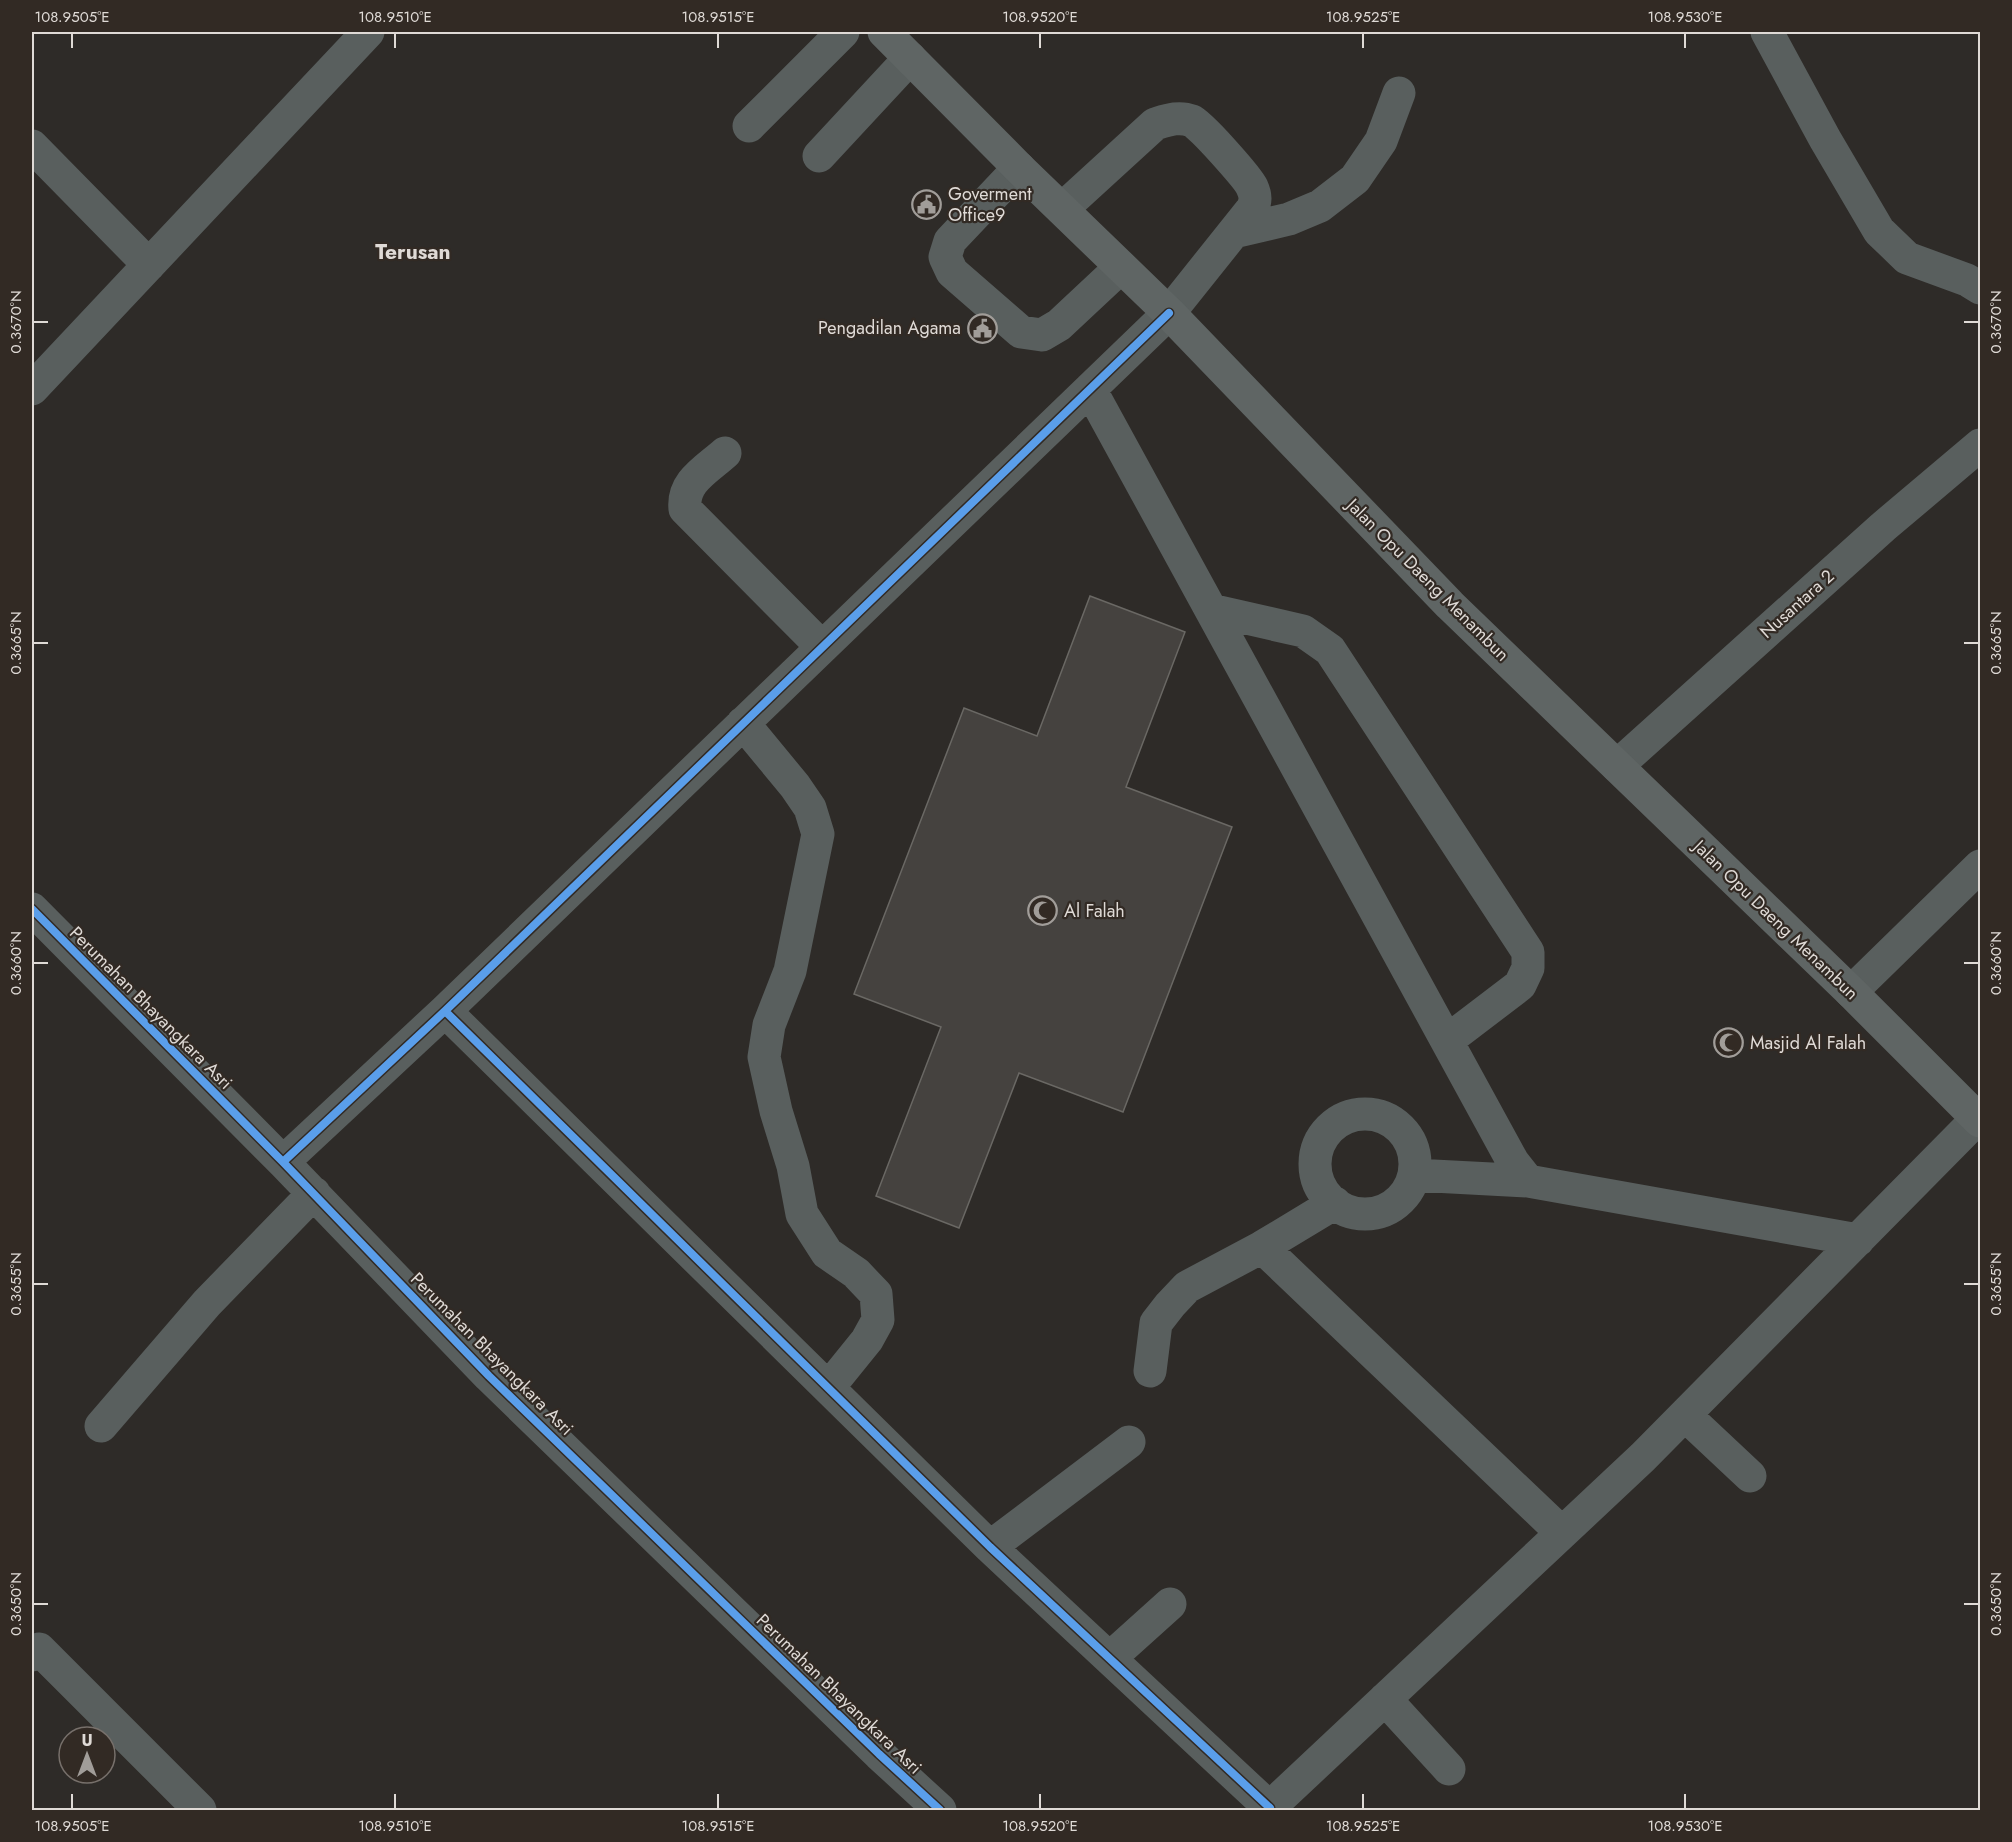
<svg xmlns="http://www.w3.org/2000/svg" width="2012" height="1842" font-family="Jost,sans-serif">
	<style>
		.building { fill: #45423f; stroke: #6a6864; stroke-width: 1.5 }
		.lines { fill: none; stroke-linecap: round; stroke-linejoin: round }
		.minor { stroke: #595f5e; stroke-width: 33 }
		.highway { stroke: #5f6564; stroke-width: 33 }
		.cycleway-casing { stroke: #322a24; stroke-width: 11 }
		.cycleway { stroke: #5a9eea; stroke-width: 8 }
		.ticks { fill: none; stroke: #dfdad6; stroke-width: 2 }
		.labels { text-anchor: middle; stroke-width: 4.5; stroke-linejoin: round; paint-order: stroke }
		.poi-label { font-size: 18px; fill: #dfdad6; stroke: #322a24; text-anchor: start }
		.street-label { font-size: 18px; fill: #dfdad6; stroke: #322a24 }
		.quarter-label { font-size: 21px; font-weight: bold; fill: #dfdad6; stroke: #322a24 }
		.neatline { fill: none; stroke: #dfdad6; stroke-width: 2 }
		.ticks-label { font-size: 15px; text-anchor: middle; fill: #dfdad6 }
	</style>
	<rect width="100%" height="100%" fill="#2e2b28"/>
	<path class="building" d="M1090 596 1185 632 1126 787 1232 827 1123 1112 1019 1073 959 1228 876 1196 941 1027 854 994 964 708 1037 736Z"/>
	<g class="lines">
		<path class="minor" d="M1767 32 1825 139 1879 231 1907 258 1967 280 1980 288
			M749 126 843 32
			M32 146 149 265
			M819 156 910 58
			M1019 168 950 241 945 257 952 272 1021 332 1042 335 1059 325 1121 267
			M1234 232 1289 219 1320 206 1355 179 1381 141 1399 93
			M32 389 368 32
			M1090 389 1513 1162 1528 1181 1858 1240
			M725 453C706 470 682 482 685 509L822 647
			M1211 610 1303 631 1330 650 1528 952V968L1520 985 1448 1040
			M743 723 795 786 810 808 818 834 790 971 769 1025 764 1057 776 1111 793 1166 802 1214 827 1253 856 1273 876 1294 878 1320 867 1340 829 1387
			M1617 766 1883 527 1980 445
			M32 909 283 1162 489 1376 879 1754 940 1810
			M1851 992 1980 866
			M445 1011 990 1547 1270 1808
			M1315 1164a50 50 0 1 1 100 0a50 50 0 1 1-100 0Z
			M283 1162 445 1011 1169 313 1252 209C1256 201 1256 196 1252 187 1248 178 1200 124 1192 121 1179 116 1168 120 1155 124L1062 209
			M1414 1175 1528 1181
			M1262 1247 1562 1533
			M1150 1371 1156 1323 1170 1305 1187 1287 1262 1247 1335 1203
			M1685 1415 1750 1476
			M101 1426 207 1303 314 1193
			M990 1547 1129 1442
			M32 1655 39 1649 200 1810
			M1110 1658 1170 1604
			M1385 1699 1449 1769
			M1267 1810 1643 1457 1978 1118"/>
		<path class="highway" d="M884 32 1019 168 1169 313 1450 605 1851 992 1980 1121"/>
		<defs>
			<path id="cycleway" d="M32 909 283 1162 489 1376 879 1754 940 1810
				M445 1011 990 1547 1270 1808
				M283 1162 445 1011 1169 313"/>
		</defs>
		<use href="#cycleway" class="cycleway-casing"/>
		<use href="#cycleway" class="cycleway"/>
	</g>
	<path class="ticks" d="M72 33V48M395 33V48M718 33V48M1040 33V48M1363 33V48M1685 33V48M33 322H48M1964 322H1979M33 643H48M1964 643H1979M33 963H48M1964 963H1979M33 1284H48M1964 1284H1979M33 1604H48M1964 1604H1979M72 1794V1809M395 1794V1809M718 1794V1809M1040 1794V1809M1363 1794V1809M1685 1794V1809"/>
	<defs>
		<symbol id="civic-ring" viewBox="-11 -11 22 22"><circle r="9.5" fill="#322a24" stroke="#a19d99" stroke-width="1.5"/><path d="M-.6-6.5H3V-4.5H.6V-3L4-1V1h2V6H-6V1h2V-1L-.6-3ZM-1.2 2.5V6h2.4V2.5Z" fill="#a19d99"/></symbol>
		<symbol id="mosque-ring" viewBox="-11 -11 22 22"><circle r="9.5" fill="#322a24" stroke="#a19d99" stroke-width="1.5"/><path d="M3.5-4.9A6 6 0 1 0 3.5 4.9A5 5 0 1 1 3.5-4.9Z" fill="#a19d99"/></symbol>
	</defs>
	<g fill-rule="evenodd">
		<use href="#civic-ring" x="910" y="188" width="33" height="33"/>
		<use href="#civic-ring" x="966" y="312" width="33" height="33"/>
		<use href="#mosque-ring" x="1026" y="894" width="33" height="33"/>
		<use href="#mosque-ring" x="1712" y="1026" width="33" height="33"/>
	</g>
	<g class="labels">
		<g class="poi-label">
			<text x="948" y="200">Goverment<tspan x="948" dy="21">Office9</tspan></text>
			<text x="961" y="334" text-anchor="end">Pengadilan Agama</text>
			<text x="1064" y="917">Al Falah</text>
			<text x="1750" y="1049">Masjid Al Falah</text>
		</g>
		<g class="street-label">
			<text transform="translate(1428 580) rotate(45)" y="6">Jalan Opu Daeng Menambun</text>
			<text transform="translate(1797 604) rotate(-42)" y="6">Nusantara 2</text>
			<text transform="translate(1776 920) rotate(44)" y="6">Jalan Opu Daeng Menambun</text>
			<text transform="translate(151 1008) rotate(45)" y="6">Perumahan Bhayangkara Asri</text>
			<text transform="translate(492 1354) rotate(45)" y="6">Perumahan Bhayangkara Asri</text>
			<text transform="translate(839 1694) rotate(44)" y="6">Perumahan Bhayangkara Asri</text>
		</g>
		<g class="quarter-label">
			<text x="413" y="259">Terusan</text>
		</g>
	</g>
	<rect width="2012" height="1842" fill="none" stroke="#322a24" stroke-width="66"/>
	<g transform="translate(87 1755)"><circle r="28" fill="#322a24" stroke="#77706b" stroke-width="1.5"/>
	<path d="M0-4.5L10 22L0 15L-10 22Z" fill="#a19d99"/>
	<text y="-9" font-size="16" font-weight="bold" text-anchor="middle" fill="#dfdad6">U</text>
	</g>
	<rect x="33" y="33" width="1946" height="1776" class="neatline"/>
	<g class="ticks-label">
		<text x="72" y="22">108.9505°E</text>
		<text x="395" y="22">108.9510°E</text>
		<text x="718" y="22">108.9515°E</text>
		<text x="1040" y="22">108.9520°E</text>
		<text x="1363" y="22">108.9525°E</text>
		<text x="1685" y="22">108.9530°E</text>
		<text transform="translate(16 322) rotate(-90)" y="5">0.3670°N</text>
		<text transform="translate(1996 322) rotate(-90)" y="5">0.3670°N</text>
		<text transform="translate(16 643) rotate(-90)" y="5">0.3665°N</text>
		<text transform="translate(1996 643) rotate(-90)" y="5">0.3665°N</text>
		<text transform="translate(16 963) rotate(-90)" y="5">0.3660°N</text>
		<text transform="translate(1996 963) rotate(-90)" y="5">0.3660°N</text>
		<text transform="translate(16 1284) rotate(-90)" y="5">0.3655°N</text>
		<text transform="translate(1996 1284) rotate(-90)" y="5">0.3655°N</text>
		<text transform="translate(16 1604) rotate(-90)" y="5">0.3650°N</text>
		<text transform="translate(1996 1604) rotate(-90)" y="5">0.3650°N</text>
		<text x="72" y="1831">108.9505°E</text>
		<text x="395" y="1831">108.9510°E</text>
		<text x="718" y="1831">108.9515°E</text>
		<text x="1040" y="1831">108.9520°E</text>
		<text x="1363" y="1831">108.9525°E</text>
		<text x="1685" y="1831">108.9530°E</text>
	</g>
</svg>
